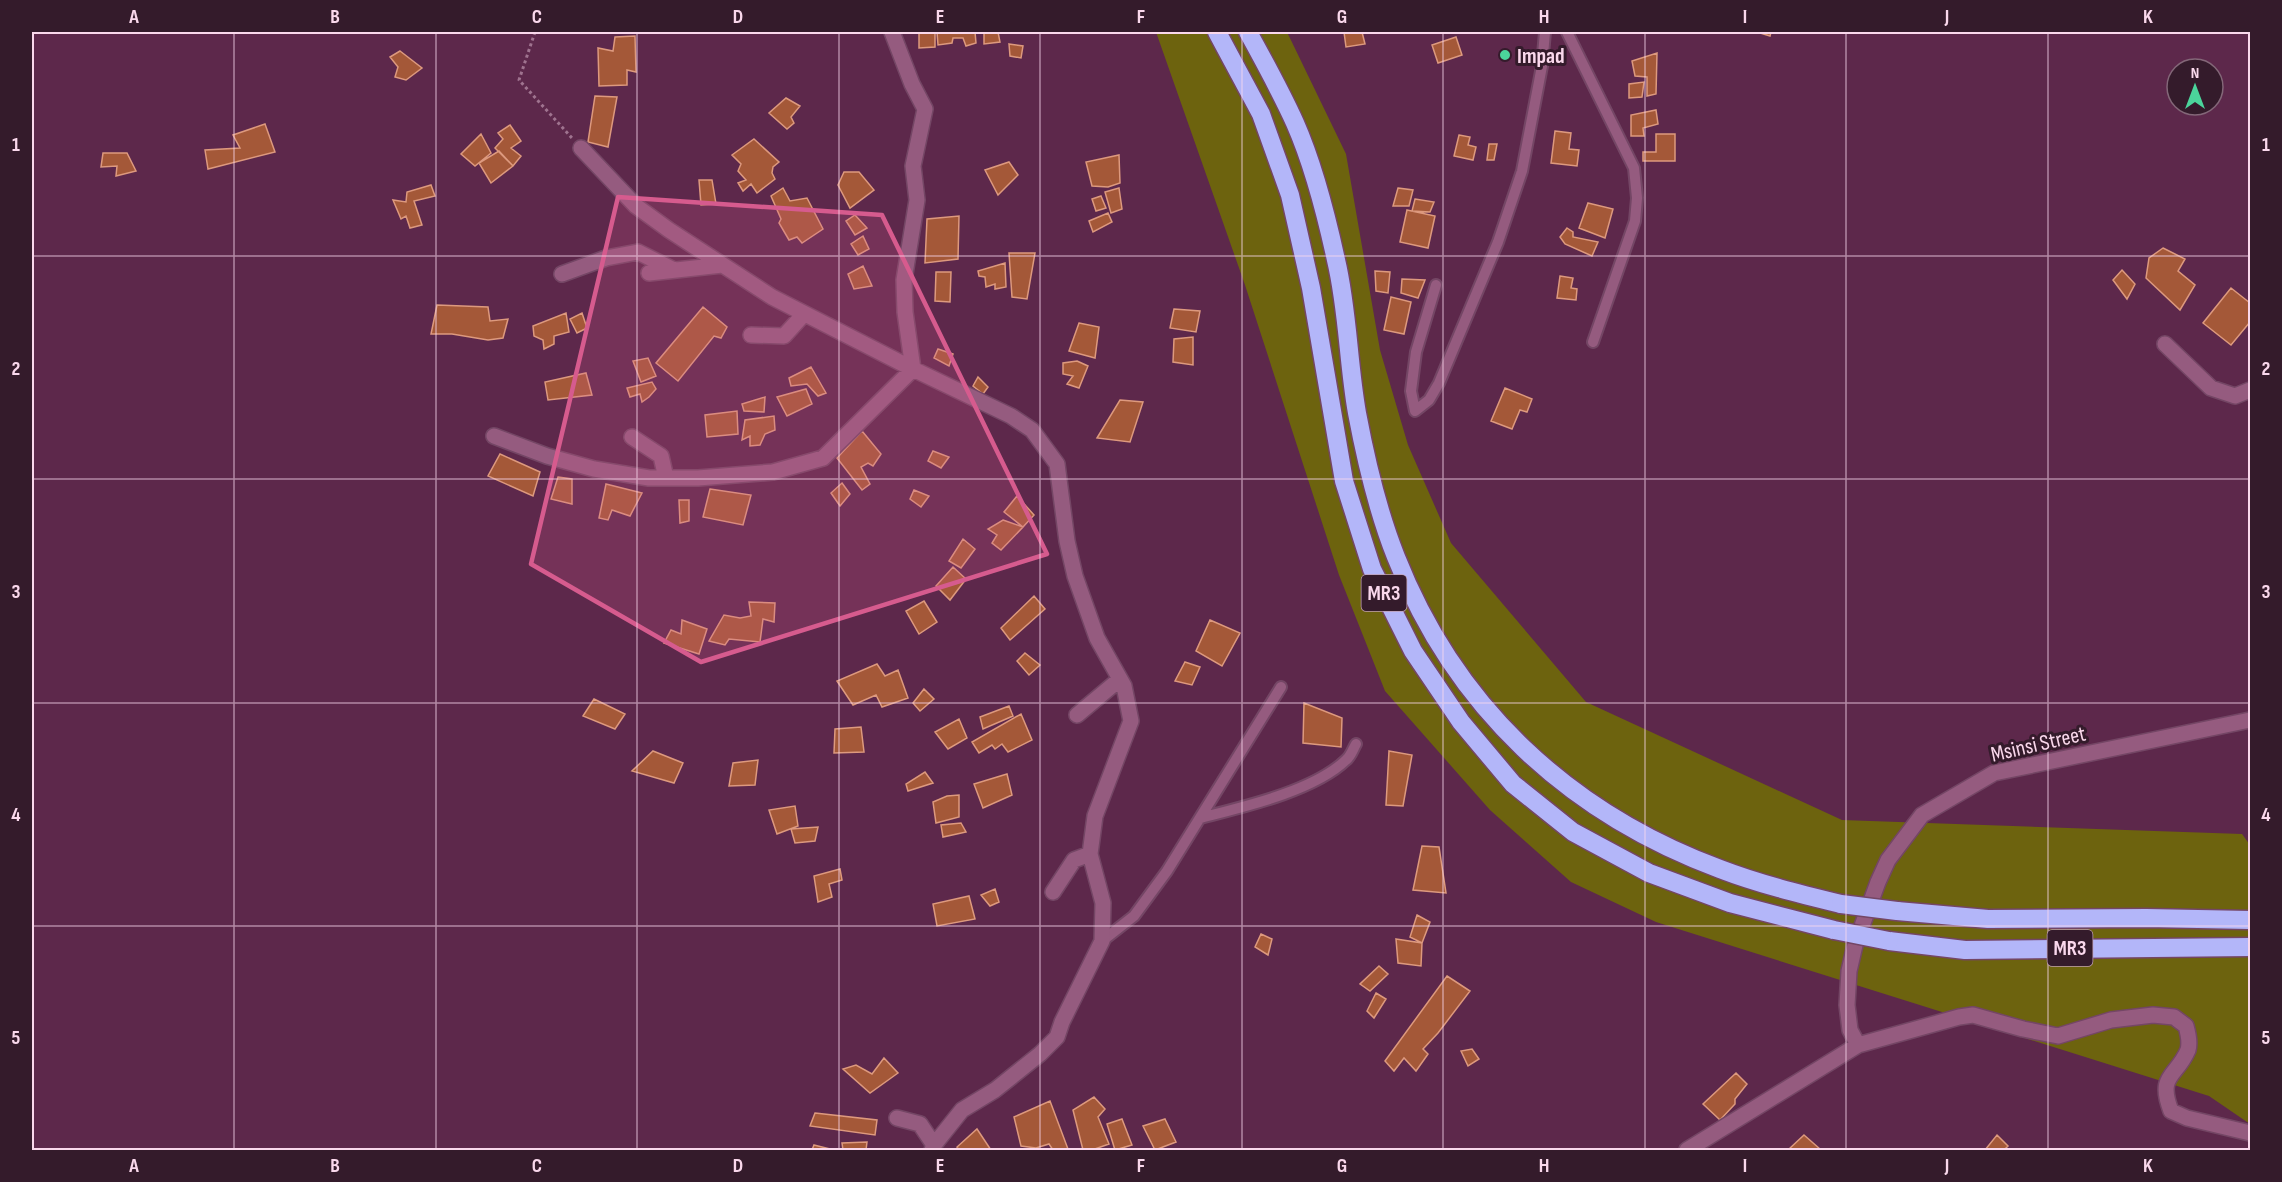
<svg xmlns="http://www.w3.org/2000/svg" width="2282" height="1182" font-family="'Sofia Sans Condensed',sans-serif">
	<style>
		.green { fill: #6d630e }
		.building { fill: #a45838; stroke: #dd997e; stroke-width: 1.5 }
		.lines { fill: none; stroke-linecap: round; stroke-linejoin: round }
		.service-casing { stroke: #744665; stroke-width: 14 }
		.minor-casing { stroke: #744665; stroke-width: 18 }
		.motorway-casing { stroke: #744665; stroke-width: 21 }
		.path { stroke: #9f738f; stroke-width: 3; stroke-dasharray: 3 3; stroke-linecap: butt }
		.service { stroke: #955b7f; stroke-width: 10 }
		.minor { stroke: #955b7f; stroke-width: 15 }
		.motorway { stroke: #b3b6f9; stroke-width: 18 }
		.motorway-bridge-casing { stroke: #744665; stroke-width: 21; stroke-linecap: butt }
		.motorway-bridge { stroke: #b3b6f9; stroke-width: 18 }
		.marked { fill: #d65b8e; fill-opacity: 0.2; stroke: #d65b8e; stroke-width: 4.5; stroke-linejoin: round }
		.grid { fill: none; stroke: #fad8ec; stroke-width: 1.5; stroke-opacity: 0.55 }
		.poi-dot { fill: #4bd49b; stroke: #341b2b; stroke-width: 2 }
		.labels { text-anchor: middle; stroke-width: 6; stroke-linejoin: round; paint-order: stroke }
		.shield { fill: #341b2b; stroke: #bf9fb2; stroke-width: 1.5 }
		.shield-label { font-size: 21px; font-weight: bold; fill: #fad8ec }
		.poi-label { font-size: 22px; font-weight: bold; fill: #fad8ec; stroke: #341b2b; text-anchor: start }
		.street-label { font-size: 22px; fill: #fad8ec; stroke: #341b2b }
		.neatline { fill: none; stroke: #fad8ec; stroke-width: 2 }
		.grid-label { font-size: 20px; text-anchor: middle; font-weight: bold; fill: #fad8ec }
	</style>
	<rect width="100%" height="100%" fill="#5d284b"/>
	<path class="green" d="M1156 32H1287L1346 154 1380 350 1408 445 1451 543 1586 702 1842 820 2242 834 2250 845V1124L2209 1096 1656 922 1571 882 1490 810 1385 691 1339 575 1245 285Z"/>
	<path class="building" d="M919 32H935V47L919 48Z
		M937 32H975L976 43 966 46 963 38H953L952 43 938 45Z
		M984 32H998L1000 42 984 44Z
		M1344 32H1362L1365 44 1346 47Z
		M1757 32H1771L1770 36Z
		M635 36 636 72 627 70V85L599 86 598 48 613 51 615 37Z
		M1456 37 1462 55 1438 63 1432 45Z
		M1009 44 1023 46 1021 58 1010 56Z
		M400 51 422 68 406 80 395 77 398 67 390 57Z
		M1657 53 1656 94 1647 96V77L1635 76 1632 61Z
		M1644 82 1642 97 1629 98V84Z
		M595 96 617 97 608 147 588 142Z
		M786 98 800 106 791 117 794 123 787 129 769 113Z
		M1656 110 1658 124 1643 128 1644 136H1631V115Z
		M265 124 275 152 208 169 205 150 240 148 233 135Z
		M510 125 521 141 511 148 521 156 513 166 495 148 503 139 498 133Z
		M1555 131 1571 133 1569 149 1579 150 1577 166 1551 163Z
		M481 134 491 153 475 166 461 154Z
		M1656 134H1675V161H1643V152H1656Z
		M1459 135 1470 137 1468 145 1476 147 1473 160 1454 156Z
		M754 139 779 162 773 167 772 173 775 179 757 193 751 184 743 191 738 183 746 180 738 171 741 164 732 155Z
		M1489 144H1497L1494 160H1487Z
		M499 151 513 166 491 183 479 163Z
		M103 153H127L136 171 116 176 117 166 101 167Z
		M1119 155 1120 183 1108 187 1092 186 1086 162Z
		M1009 162 1018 175 998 195 985 170Z
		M844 172H859L874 190 850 208 838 185Z
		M699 180H712L716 204 701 205Z
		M431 185 435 196 414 201 422 225 410 228 406 216 401 219 393 200 406 202 407 192Z
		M783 188 790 201 807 198 823 229 802 243 797 237 789 240 779 223 781 219 771 196Z
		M1119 188 1122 209 1111 213 1105 192Z
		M1398 188 1413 190 1409 206H1393Z
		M1101 196 1106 208 1096 211 1092 199Z
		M1415 199 1434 202 1430 212 1412 211Z
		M1588 203 1613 209 1605 238 1579 228Z
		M1407 210 1435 216 1428 248 1400 242Z
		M1108 213 1112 222 1093 232 1089 221Z
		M855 215 867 228 855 235 846 221Z
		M959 216 958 259 925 263 927 219Z
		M1567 228 1573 232V237L1598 242 1592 256 1565 244 1560 237Z
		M863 236 869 249 858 255 851 244Z
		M2163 248 2185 259 2178 271 2195 285 2180 310 2146 278 2149 258Z
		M1009 253H1035L1027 299 1012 297Z
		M1005 263 1006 287 995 289V284L986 287 985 277 979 276 978 271Z
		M863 266 872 286 854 289 848 274Z
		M2122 270 2135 284 2127 299 2113 280Z
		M1375 271 1390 272 1388 293 1376 291Z
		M936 272H951L950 302 935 301Z
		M1560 276 1573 278 1571 288 1577 289 1576 300 1557 298Z
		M1402 279 1425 280 1418 298 1401 293Z
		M2231 288 2250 303V322L2231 345 2203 323Z
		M1391 297 1411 302 1404 334 1384 330Z
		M437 305 488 307 490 321 508 319 503 338 488 340 452 334H431Z
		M703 307 727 327 721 338 714 336 678 381 656 363Z
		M1174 309 1200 311 1196 332 1170 328Z
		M566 313 569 332 554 336V344L544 349 543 340 534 336 533 326Z
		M582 313 587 328 577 333 570 319Z
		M1079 323 1099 327 1095 358 1069 351Z
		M1193 337V365L1173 362 1174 339Z
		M938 349 953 354 949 366 934 358Z
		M648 358 656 376 641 382 633 361Z
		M1077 361 1088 366 1079 388 1067 384 1073 376 1063 374V363Z
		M811 367 826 393 818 396 807 384 791 386 789 378Z
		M586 373 592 395 548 400 545 382Z
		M978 377 988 387 983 394 973 386Z
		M652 382 656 389 649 397 642 402 640 394 630 397 627 388Z
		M1505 388 1532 399 1527 412 1520 410 1512 429 1491 421Z
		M806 389 812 404 787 416 777 397Z
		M765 397 764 412 744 411 742 404Z
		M1120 400 1143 402 1130 442 1097 438Z
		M737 411 738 434 707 437 705 415Z
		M774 416 775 430 765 434 760 445 750 446V436L742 440 745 420Z
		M862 431 881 454 873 466 868 463 861 467 870 484 862 490 837 458Z
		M933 451 949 457 941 468 928 461Z
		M500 454 540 472 533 496 488 476Z
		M558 477 572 479V504L551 499Z
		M842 483 850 494 840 506 831 493Z
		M606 484 642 493 630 516 612 510 608 520 599 518Z
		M710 489 751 495 743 525 703 517Z
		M914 490 929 496 921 507 910 499Z
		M1017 496 1034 515 1023 527 1004 512Z
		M679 500H689V521L680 523Z
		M1003 520 1023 527 1001 550 992 543 997 535 988 529Z
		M963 539 975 549 961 568 949 561Z
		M953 567 966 579 950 600 936 586Z
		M1034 596 1045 609 1010 640 1001 628Z
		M924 601 937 622 919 634 906 611Z
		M749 602 775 603 774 622 763 619 760 642 729 639 725 645 709 641 724 615 740 618 751 616Z
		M682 620 707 629 699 654 664 643 671 630 681 634Z
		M1210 620 1240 633 1222 666 1196 651Z
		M1025 653 1040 665 1029 675 1017 661Z
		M1185 662 1200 667 1192 685 1175 681Z
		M877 664 885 676 898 670 908 698 882 707 876 695 853 705 837 681Z
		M924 689 934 699 920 711 913 703Z
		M594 699 625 714 615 729 583 716Z
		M1304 703 1342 718 1341 747 1303 743Z
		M1009 706 1013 716 983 729 980 717Z
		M1021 714 1032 740 1008 752 1002 744 995 749 992 745 979 753 972 742Z
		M959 719 967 738 948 749 935 732Z
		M861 727 864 752 834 753 835 729Z
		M653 751 683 763 674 783 632 771Z
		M1389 751 1412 755 1403 806 1386 805Z
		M758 760 755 785 729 786 733 763Z
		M925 772 933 783 908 791 906 784Z
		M1007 774 1012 795 983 808 974 784Z
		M959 795V817L936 823 933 802 947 796Z
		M795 806 798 826 777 834 769 810Z
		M961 823 966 832 943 837 941 825Z
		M818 827 815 841 795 843 791 829Z
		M1422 846 1439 847 1446 893 1413 890Z
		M840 869 842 880 829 884 832 897 818 902 814 876Z
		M995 889 999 902 990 906 981 895Z
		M969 896 975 919 937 926 933 904Z
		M1417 915 1430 922 1422 943 1410 937Z
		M1261 934 1272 939 1268 955 1255 947Z
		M1396 939 1422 943 1421 966 1398 963Z
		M1379 966 1388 974 1370 991 1360 984Z
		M1447 976 1470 991 1438 1033 1423 1049 1428 1054 1416 1071 1404 1058 1394 1071 1385 1061Z
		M1376 993 1386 999 1374 1018 1367 1011Z
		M1472 1049 1479 1059 1468 1066 1461 1051Z
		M884 1058 898 1073 870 1093 843 1069 856 1065 872 1074Z
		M1736 1073 1747 1084 1735 1099V1104L1720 1120 1703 1104Z
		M1094 1097 1105 1109 1098 1117 1109 1144 1092 1150H1083L1073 1110Z
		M1050 1101 1068 1149 1053 1150 1049 1144 1036 1148 1021 1146 1014 1117Z
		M815 1113 877 1120 875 1135 810 1126Z
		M1122 1119 1132 1145 1115 1150 1107 1124Z
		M1165 1119 1176 1142 1155 1150 1143 1126Z
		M977 1129 991 1150H959L957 1147Z
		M1804 1135 1820 1149 1818 1150H1788Z
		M1997 1135 2008 1146 2004 1150H1985Z
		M867 1142 866 1150H843L842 1143Z
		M814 1145 834 1150H812Z"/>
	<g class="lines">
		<defs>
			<path id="service" d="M1567 32 1634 168 1637 198 1635 221 1593 342
				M1436 285 1416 352 1411 391 1415 411 1429 400 1439 383 1498 242 1522 171 1542 66 1545 32
				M1200 818C1243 807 1314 791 1346 760 1351 756 1353 749 1356 744
				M1102 941 1134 916 1167 871 1281 687"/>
			<path id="minor" d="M581 148 636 206 669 230 772 297 913 369 1011 416 1032 430 1057 464 1067 541 1075 576 1097 638 1124 686 1131 721 1095 816 1090 854 1103 903 1102 941 1062 1022 1057 1037 1040 1054 995 1090 962 1110 934 1145 932 1150
				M649 273 722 265
				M562 274 606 258 638 252 674 270
				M751 335 784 336 804 314
				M2165 344 2211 388 2235 396 2250 390
				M494 436 547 456 594 469 649 478H698L773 472 823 458 913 369 905 312 904 280 917 200 913 166 925 109 912 84 892 32
				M632 437 661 456 666 478
				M1077 715 1120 679
				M1053 892 1074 860 1090 854
				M1858 1045 1850 1030 1847 1005 1849 971 1855 945 1878 882 1888 860 1922 815 1994 773 2250 720
				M897 1118 920 1124 934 1145
				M1687 1150 1858 1045 1959 1017 1973 1015 2023 1029 2058 1036 2111 1020 2153 1015 2174 1017 2186 1026C2188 1033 2190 1043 2188 1050 2176 1078 2157 1074 2171 1111L2187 1118 2250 1133"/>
			<path id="motorway" d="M1217 32 1261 114 1290 195 1311 288 1344 481 1372 569 1413 651 1461 722 1513 784 1573 832 1649 873 1730 903 1834 930
				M1248 32C1264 61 1281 92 1295 123 1314 166 1326 214 1336 260 1348 310 1348 363 1357 413 1366 461 1378 512 1396 557 1455 707 1569 813 1720 869 1759 884 1800 894 1841 904
				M1897 911 1988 919 2146 918 2250 920
				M1889 941 1965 950 2250 947"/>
		</defs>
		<use href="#service" class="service-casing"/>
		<use href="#minor" class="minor-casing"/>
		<use href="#motorway" class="motorway-casing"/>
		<path class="path" d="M535 32 519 80 572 138"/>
		<use href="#service" class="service"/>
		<use href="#minor" class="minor"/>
		<use href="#motorway" class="motorway"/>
		<defs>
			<path id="motorway-bridge" d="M1841 904 1897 911
				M1834 930 1889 941"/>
		</defs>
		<use href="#motorway-bridge" class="motorway-bridge-casing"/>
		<use href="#motorway-bridge" class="motorway-bridge"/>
	</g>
	<path class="marked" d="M618 197 882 215 1047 554 701 662 531 564Z"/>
	<path class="grid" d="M234 32V1150M436 32V1150M637 32V1150M839 32V1150M1040 32V1150M1242 32V1150M1443 32V1150M1645 32V1150M1846 32V1150M2048 32V1150M32 256H2250M32 479H2250M32 703H2250M32 926H2250"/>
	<circle class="poi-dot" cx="1505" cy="55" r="6"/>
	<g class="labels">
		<g class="shield">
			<rect x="1361.5" y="575" width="45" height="36" rx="4.5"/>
			<rect x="2047.5" y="930" width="45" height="36" rx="4.5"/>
		</g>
		<g class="shield-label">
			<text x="1384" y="600">MR3</text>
			<text x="2070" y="955">MR3</text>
		</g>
		<g class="poi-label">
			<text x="1517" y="63">Impad</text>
		</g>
		<g class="street-label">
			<text transform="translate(2038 743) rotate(-13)" y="8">Msinsi Street</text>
		</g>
	</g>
	<rect width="2282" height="1182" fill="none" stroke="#341b2b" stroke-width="66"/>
	<g transform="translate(2195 87)"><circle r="28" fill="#341b2b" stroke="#836778" stroke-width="1.5"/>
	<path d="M0-4.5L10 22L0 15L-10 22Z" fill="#4bd49b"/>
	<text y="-9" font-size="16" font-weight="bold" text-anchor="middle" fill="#fad8ec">N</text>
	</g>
	<rect x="33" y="33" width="2216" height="1116" class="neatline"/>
	<g class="grid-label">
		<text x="134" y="23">A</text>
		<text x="335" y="23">B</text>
		<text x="537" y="23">C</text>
		<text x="738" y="23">D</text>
		<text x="940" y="23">E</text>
		<text x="1141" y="23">F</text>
		<text x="1342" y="23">G</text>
		<text x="1544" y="23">H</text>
		<text x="1745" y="23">I</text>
		<text x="1947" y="23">J</text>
		<text x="2148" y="23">K</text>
		<text x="16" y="151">1</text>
		<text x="2266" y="151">1</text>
		<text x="16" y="375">2</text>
		<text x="2266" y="375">2</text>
		<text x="16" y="598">3</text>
		<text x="2266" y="598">3</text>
		<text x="16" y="821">4</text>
		<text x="2266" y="821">4</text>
		<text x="16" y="1044">5</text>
		<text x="2266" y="1044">5</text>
		<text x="134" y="1172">A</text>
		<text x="335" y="1172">B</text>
		<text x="537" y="1172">C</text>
		<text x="738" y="1172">D</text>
		<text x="940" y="1172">E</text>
		<text x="1141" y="1172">F</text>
		<text x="1342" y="1172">G</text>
		<text x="1544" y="1172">H</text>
		<text x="1745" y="1172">I</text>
		<text x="1947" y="1172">J</text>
		<text x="2148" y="1172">K</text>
	</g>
</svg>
